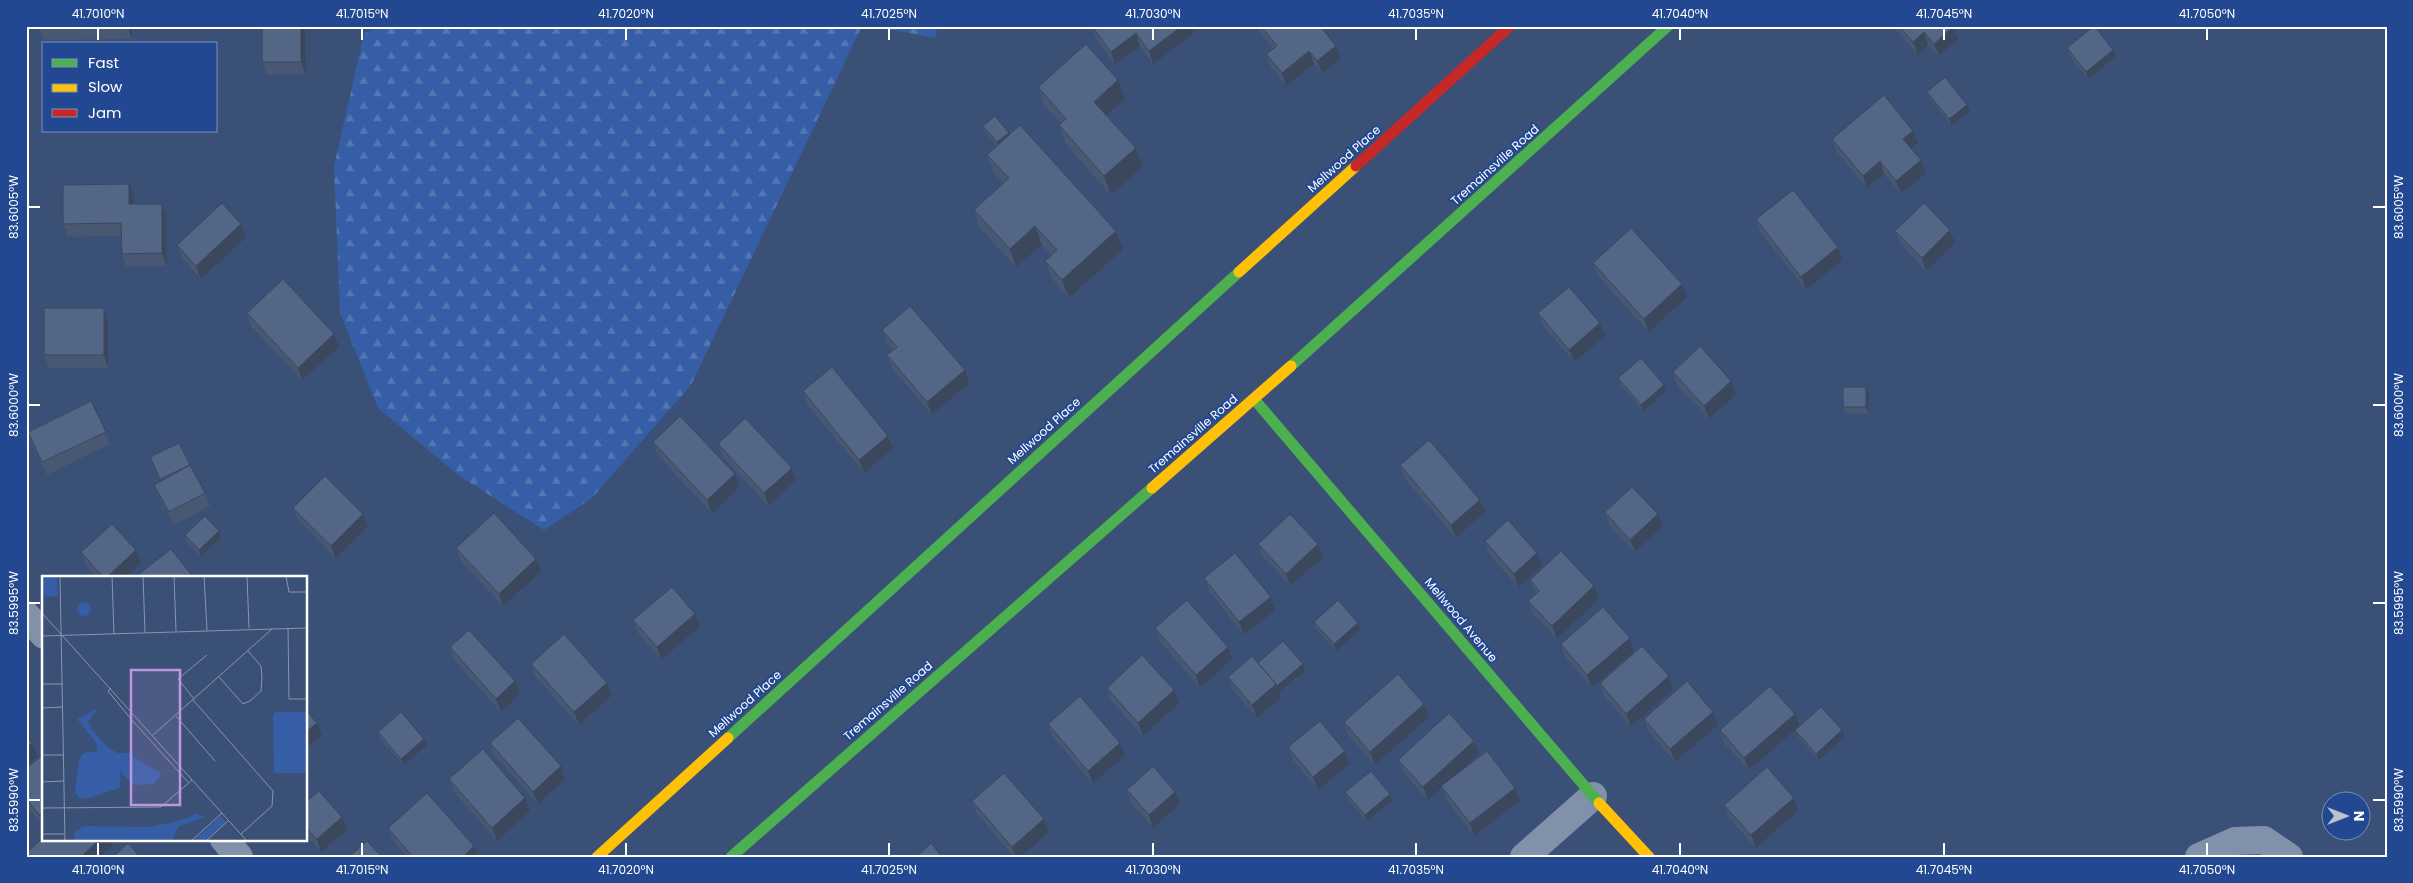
<svg xmlns="http://www.w3.org/2000/svg" width="2413" height="883" font-family="Poppins,sans-serif">
	<style>
		.forest { fill: url(#forest-firs) }
		.lines { fill: none; stroke-linecap: round; stroke-linejoin: round }
		.street { stroke: #8291aa; stroke-width: 28 }
		.fast { stroke: #4caf50; stroke-width: 11 }
		.slow { stroke: #ffc107; stroke-width: 11 }
		.jam { stroke: #c62828; stroke-width: 11 }
		.wall { fill: #485872 }
		.shaded-wall { fill: #3b475d }
		.building { fill: #546685; stroke: #3b475d }
		.ticks { fill: none; stroke: #fff; stroke-width: 2 }
		.labels { text-anchor: middle; stroke-width: 4; stroke-linejoin: round; paint-order: stroke }
		.street-label { font-size: 12px; fill: #fff; stroke: #214890 }
		.inset-road { fill: none; stroke: #8996ad; stroke-width: 1 }
		.view { fill: #bd96df; fill-opacity: 0.15; stroke: #bd96df; stroke-width: 2.5 }
		.inset-edge { fill: none; stroke: #fff; stroke-width: 2.5 }
		.neatline { fill: none; stroke: #fff; stroke-width: 2 }
		.ticks-label { font-size: 12px; text-anchor: middle; fill: #fff }
	</style>
	<defs>
		<pattern id="forest-firs" width="22" height="20" patternUnits="userSpaceOnUse" patternTransform="scale(1.25)"><rect width="22" height="20" fill="#365ea6"/><path d="M5 1l3.5 6h-7zM16 11l3.5 6h-7z" fill="#5476b3"/></pattern>
	</defs>
	<rect width="100%" height="100%" fill="#3a5077"/>
	<path class="forest" d="M376 26H862L691 385 592 498 544 530 458 475 378 408 340 313 334 166 364 34Z
		M871 26H937L936 38Z"/>
	<g class="lines">
		<path class="street" d="M26 615 44 635
			M224 839 239 857
			M1524 857 1593 796
			M2199 857 2235 841 2264 840 2289 857"/>
		<path class="fast" d="M1291 366 1668 26
			M1254 399 1599 803
			M728 738 1239 272
			M731 857 1152 488"/>
		<path class="slow" d="M1239 272 1356 166
			M1152 488 1291 366
			M1599 803 1649 857
			M597 857 728 738"/>
		<path class="jam" d="M1356 166 1510 26"/>
	</g>
	<path class="wall" d="M39 26H132V39L44 40Z
		M305 26 306 75H267L262 62Z
		M1092 26H1192L1194 33 1153 64 1140 46 1115 64 1096 38Z
		M1255 26H1320L1341 59 1322 74 1314 64 1286 86 1271 67 1266 54 1273 49Z
		M1892 26H1953L1958 39 1939 56 1928 45 1918 54Z
		M2067 48 2113 50 2116 56 2088 79 2069 55Z
		M1038 87 1125 99 1107 115 1136 148 1143 167 1111 195 1065 143 1059 125 1061 123 1044 105Z
		M1927 92 1967 105 1970 111 1952 126 1930 99Z
		M983 126 1009 133V135L1116 231 1123 249 1069 298 1052 279 1045 261 1051 255 1042 245 1016 267 980 228 974 210 1003 183 994 173 987 155 997 146 985 132Z
		M1913 131 1918 143 1912 149 1921 160 1926 173 1901 194 1884 174 1867 188 1837 152 1832 139Z
		M129 184 134 196V204L166 216 167 266 126 267 122 254 121 236 68 237 63 224Z
		M1756 219 1838 247 1843 260 1806 290 1760 232Z
		M241 224 246 237 201 279 182 258 177 245Z
		M1950 230 1955 243 1926 271 1900 243 1895 231Z
		M1593 263 1682 284 1687 297 1649 332 1598 276Z
		M247 313 334 334 339 347 302 380 251 326Z
		M1538 313 1605 336 1574 362 1543 326Z
		M108 321V368H49L44 355Z
		M882 330 969 383 932 415 892 368 887 355 893 350 887 343Z
		M1673 372 1731 381 1736 394 1709 419 1677 385Z
		M1618 378 1666 391 1643 411 1620 385Z
		M803 391 888 436 893 448 864 473 807 404Z
		M1869 394 1868 414 1845 413 1843 407Z
		M28 432H106L110 444 47 475 32 444Z
		M653 442 735 474 739 487 712 513 657 455Z
		M718 444 796 480 769 506 723 457Z
		M150 457 190 465 205 493 210 506 174 525 159 497 154 485 161 481Z
		M1400 465 1480 500 1485 512 1456 538 1404 478Z
		M293 508 363 514 368 527 336 559 298 520Z
		M1605 512 1662 527 1635 552 1609 525Z
		M219 531 221 538 201 557 187 542 185 535Z
		M1485 541 1542 566 1518 587 1489 554Z
		M1258 544H1318L1323 557 1290 586 1263 557Z
		M456 548 536 559 541 571 503 607 461 561Z
		M81 552 141 563 126 577H96L86 565Z
		M1204 578 1275 610 1244 635 1209 591Z
		M1530 580 1599 599 1557 639 1533 614 1528 601 1536 594Z
		M633 620 700 627 661 660 638 633Z
		M1314 622 1358 623 1361 629 1336 651 1316 628Z
		M1155 628 1232 659 1200 688 1160 641Z
		M1561 644 1634 651 1592 688 1565 657Z
		M450 647 520 694 501 712 454 660Z
		M1258 663 1303 664 1305 671 1279 692 1281 697 1257 718 1233 690 1228 677Z
		M531 664 612 695 579 725 535 676Z
		M1669 676 1673 689 1631 727 1604 696 1600 683Z
		M1107 688 1174 690 1179 703 1143 736 1111 701Z
		M1424 704 1429 717 1375 765 1348 735 1344 722Z
		M1644 719 1718 725 1675 762 1648 731Z
		M1048 724 1125 755 1093 784 1053 737Z
		M1799 727 1749 770 1724 743 1720 730Z
		M1795 730H1842L1844 737 1819 760 1798 737Z
		M378 732 424 739 427 745 404 765 380 739Z
		M490 743 565 779 538 804 494 755Z
		M1288 747 1345 751 1350 764 1318 790 1293 760Z
		M1479 754 1458 773 1520 801 1474 836 1446 799 1442 787 1428 800 1403 772 1398 760Z
		M44 756V827L26 805V768Z
		M449 779 525 798 530 811 497 841 454 792Z
		M1127 790 1175 792 1180 804 1153 828 1131 803Z
		M1345 792 1390 794 1392 801 1367 821 1347 798Z
		M972 801 1044 819 1049 832 1021 857H1014L977 814Z
		M306 802 342 817 347 830 321 852 306 835Z
		M1724 805 1798 811 1756 848 1729 818Z
		M388 828 478 857H407L393 841Z"/>
	<path class="shaded-wall" d="M127 26H132V39Z
		M301 26H305L306 75 301 62Z
		M1182 26H1192L1194 33 1153 64 1149 51Z
		M1953 27 1958 39 1939 56 1934 44Z
		M1924 32 1928 45 1918 54 1913 42Z
		M1136 33 1140 46 1115 64 1111 52Z
		M1336 46 1341 59 1322 74 1317 61Z
		M2113 50 2116 56 2088 79 2086 72Z
		M1309 51 1314 64 1286 86 1282 73Z
		M1118 80 1125 99 1101 120 1094 102Z
		M1967 105 1970 111 1952 126 1949 119Z
		M1913 131 1918 143 1908 152 1903 139Z
		M1009 133 1011 139 999 149 997 142Z
		M1136 148 1143 167 1111 195 1104 176Z
		M1921 160 1926 173 1901 194 1896 181Z
		M1880 161 1884 174 1867 188 1863 176Z
		M129 184 134 196V217L129 204Z
		M162 204 166 216 167 266 162 253Z
		M241 224 246 237 201 279 196 266Z
		M1035 226 1042 245 1016 267 1010 249Z
		M1950 230 1955 243 1926 271 1922 258Z
		M1116 231 1123 249 1069 298 1062 280Z
		M1838 247 1843 260 1806 290 1801 277Z
		M1682 284 1687 297 1649 332 1644 319Z
		M104 308 108 321V368L104 355Z
		M1600 323 1605 336 1574 362 1569 350Z
		M334 334 339 347 302 380 298 368Z
		M965 370 969 383 932 415 927 402Z
		M1731 381 1736 394 1709 419 1704 406Z
		M1664 385 1666 391 1643 411 1641 405Z
		M1866 387 1869 394 1868 414 1866 407Z
		M888 436 893 448 864 473 859 460Z
		M792 468 796 480 769 506 764 493Z
		M735 474 739 487 712 513 707 500Z
		M1480 500 1485 512 1456 538 1451 525Z
		M363 514 368 527 336 559 331 546Z
		M1658 514 1662 527 1635 552 1630 540Z
		M219 531 221 538 201 557 199 550Z
		M1318 544 1323 557 1290 586 1286 574Z
		M136 550 141 563 126 577H107Z
		M1537 553 1542 566 1518 587 1514 574Z
		M536 559 541 571 503 607 499 594Z
		M1594 586 1599 599 1557 639 1552 626Z
		M1271 597 1275 610 1244 635 1239 622Z
		M695 614 700 627 661 660 657 647Z
		M1358 623 1361 629 1336 651 1334 644Z
		M1630 638 1634 651 1592 688 1587 675Z
		M1228 647 1232 659 1200 688 1196 675Z
		M1303 664 1305 671 1279 692 1281 697 1257 718 1252 705 1276 684Z
		M1669 676 1673 689 1631 727 1626 714Z
		M515 681 520 694 501 712 496 699Z
		M607 683 612 695 579 725 574 712Z
		M1174 690 1179 703 1143 736 1138 723Z
		M1424 704 1429 717 1375 765 1370 752Z
		M1713 712 1718 725 1675 762 1670 749Z
		M1795 714 1799 727 1749 770 1744 758Z
		M317 723 322 735 306 749V732Z
		M1842 730 1844 737 1819 760 1816 754Z
		M424 739 427 745 404 765 401 759Z
		M1474 741 1479 754 1428 800 1423 787Z
		M32 743 37 756 26 766V749Z
		M1120 743 1125 755 1093 784 1088 771Z
		M1345 751 1350 764 1318 790 1313 777Z
		M561 766 565 779 538 804 533 792Z
		M1515 788 1520 801 1474 836 1470 823Z
		M1175 792 1180 804 1153 828 1149 815Z
		M1390 794 1392 801 1367 821 1365 815Z
		M525 798 530 811 497 841 492 828Z
		M1794 798 1798 811 1756 848 1751 835Z
		M44 811V827L39 815Z
		M342 817 347 830 321 852 317 839Z
		M1044 819 1049 832 1021 857H1016L1012 847Z
		M100 839H111L113 845 100 857H81Z
		M474 846 478 857H463Z"/>
	<path class="building" d="M262 26H301V62H262Z
		M1092 26H1182L1149 51 1136 33 1111 52Z
		M1261 26H1320L1336 46 1317 61 1309 51 1282 73 1266 54 1277 46Z
		M1899 26H1953V27L1934 44 1924 32 1913 42Z
		M2094 26 2113 50 2086 72 2067 48Z
		M1086 44 1118 80 1094 102 1136 148 1104 176 1059 125 1066 119 1038 87Z
		M1945 77 1967 105 1949 119 1927 92Z
		M1884 95 1913 131 1903 139 1921 160 1896 181 1880 161 1863 176 1832 139Z
		M995 116 1009 133 997 142 983 126Z
		M1020 125 1116 231 1062 280 1045 261 1057 250 1035 226 1010 249 974 210 1009 178 987 155Z
		M129 184V204H162V253L122 254 121 223 63 224V185Z
		M1793 190 1838 247 1801 277 1756 219Z
		M222 203 241 224 196 266 177 245Z
		M1924 203 1950 230 1922 258 1895 231Z
		M1631 228 1682 284 1644 319 1593 263Z
		M283 279 334 334 298 368 247 313Z
		M1569 287 1600 323 1569 350 1538 313Z
		M910 306 965 370 927 402 887 355 897 347 882 330Z
		M44 308H104V355H44Z
		M1700 346 1731 381 1704 406 1673 372Z
		M1641 358 1664 385 1641 405 1618 378Z
		M832 367 888 436 859 460 803 391Z
		M1843 387H1866V407H1843Z
		M91 401 106 432 42 462 28 432Z
		M680 416 735 474 707 500 653 442Z
		M745 418 792 468 764 493 718 444Z
		M1429 440 1480 500 1451 525 1400 465Z
		M179 443 190 465 160 479 150 457Z
		M190 465 205 493 169 512 154 485Z
		M325 476 363 514 331 546 293 508Z
		M1632 487 1658 514 1630 540 1605 512Z
		M494 513 536 559 499 594 456 548Z
		M1290 514 1318 544 1286 574 1258 544Z
		M205 516 219 531 199 550 185 535Z
		M1508 520 1537 553 1514 574 1485 541Z
		M112 524 136 550 107 577H103L81 552Z
		M171 549 193 577H135Z
		M1561 551 1594 586 1552 626 1528 601 1539 591 1530 580Z
		M1235 553 1271 597 1239 622 1204 578Z
		M672 587 695 614 657 647 633 620Z
		M1187 600 1228 647 1196 675 1155 628Z
		M1338 600 1358 623 1334 644 1314 622Z
		M1603 607 1630 638 1587 675 1561 644Z
		M469 630 515 681 496 699 450 647Z
		M564 634 607 683 574 712 531 664Z
		M1283 641 1303 664 1277 686 1276 684 1258 663Z
		M1642 646 1669 676 1626 714 1600 683Z
		M1142 655 1174 690 1138 723 1107 688Z
		M1252 656 1276 684 1252 705 1228 677Z
		M1398 674 1424 704 1370 752 1344 722Z
		M1687 681 1713 712 1670 749 1644 719Z
		M1770 686 1795 714 1744 758 1720 730Z
		M1080 696 1120 743 1088 771 1048 724Z
		M1821 707 1842 730 1816 754 1795 730Z
		M306 710 317 723 306 732Z
		M401 712 424 739 401 759 378 732Z
		M1449 713 1474 741 1423 787 1398 760Z
		M518 718 561 766 533 792 490 743Z
		M1320 721 1345 751 1313 777 1288 747Z
		M26 736 32 743 26 749Z
		M483 749 525 798 492 828 449 779Z
		M1487 751 1515 788 1470 823 1441 786Z
		M43 755 44 756V811L39 815 26 798V768Z
		M1153 766 1175 792 1149 815 1127 790Z
		M1767 767 1794 798 1751 835 1724 805Z
		M1371 771 1390 794 1365 815 1345 792Z
		M1004 773 1044 819 1012 847 972 801Z
		M319 791 342 817 317 839 306 828V802Z
		M427 793 474 846 463 857H413L388 828Z
		M44 837V839H100L81 857H65V856L64 857H31L27 852Z
		M367 841 382 857H349Z
		M128 843 140 857H113Z
		M931 843 942 857H916Z"/>
	<path class="ticks" d="M98 28V40M362 28V40M626 28V40M889 28V40M1153 28V40M1416 28V40M1680 28V40M1944 28V40M2207 28V40M28 207H40M2373 207H2386M28 405H40M2373 405H2386M28 603H40M2373 603H2386M28 800H40M2373 800H2386M98 843V856M362 843V856M626 843V856M889 843V856M1153 843V856M1416 843V856M1680 843V856M1944 843V856M2207 843V856"/>
	<g class="labels">
		<g class="street-label">
			<text transform="translate(1344 159) rotate(-42)" y="4">Mellwood Place</text>
			<text transform="translate(1495 165) rotate(-42)" y="4">Tremainsville Road</text>
			<text transform="translate(1044 431) rotate(-42)" y="4">Mellwood Place</text>
			<text transform="translate(1193 434) rotate(-41)" y="4">Tremainsville Road</text>
			<text transform="translate(1461 620) rotate(50)" y="4">Mellwood Avenue</text>
			<text transform="translate(888 701) rotate(-41)" y="4">Tremainsville Road</text>
			<text transform="translate(745 704) rotate(-42)" y="4">Mellwood Place</text>
		</g>
	</g>
	<g transform="translate(42 576)">
		<rect width="265" height="265" fill="#3a5077"/>
		<path d="M179 240 184 246 162 265H151Z" fill="#365ea6"/>
		<path d="M56 132 46 146 49 152 64 170 75 177H91V181L117 196 119 199 112 208 91 209 78 195V212L43 223 36 221 33 216 37 184 41 177 55 175V168L35 143ZM154 237 162 241 136 251 130 265H33L32 257 41 250 109 251 144 243Z" fill="#365ea6"/>
		<path d="M0 0H15L16 20 4 21 0 17ZM35 33a7 7 0 1 1 14 0a7 7 0 1 1-14 0ZM234 136H265V197H232L231 139Z" fill="#365ea6"/>
		<path class="inset-road" d="M18 0 23 265M70 0 72 58M101 0 103 56M132 0 134 55M162 0 165 54M205 0 207 52M244 0 247 16H265M0 37 205 265M246 52 247 123H265M0 60 265 52M177 101 201 128 208 125 219 115 220 101 219 90 206 75M0 108H21M69 112 66 115 89 143 146 206M152 123 136 103 165 79M151 124 231 215 230 230 199 258M0 132 21 131M134 140 173 185M111 159 230 53M0 179H22M0 206 22 205M0 232 119 231 150 204M0 258H22M149 265 180 237M164 265 186 245"/>
		<path class="view" d="M89 94H138V229H89Z"/>
		<rect width="265" height="265" class="inset-edge"/>
	</g>
	<rect width="2413" height="883" fill="none" stroke="#214890" stroke-width="55"/>
	<rect x="42" y="42" width="175" height="90" fill="#214890" stroke="#7a91bc"/>
	<rect x="52" y="59" width="25" height="8" fill="#4caf50" stroke="#7a91bc"/>
	<text x="88" y="68" font-size="15" fill="#ffffff">Fast</text>
	<rect x="52" y="84" width="25" height="8" fill="#ffc107" stroke="#7a91bc"/>
	<text x="88" y="92" font-size="15" fill="#ffffff">Slow</text>
	<rect x="52" y="109" width="25" height="8" fill="#c62828" stroke="#7a91bc"/>
	<text x="88" y="118" font-size="15" fill="#ffffff">Jam</text>
	<g transform="translate(2346 816) rotate(90)"><circle r="24" fill="#214890" stroke="#7a91bc"/>
	<path d="M0-4L9 19L0 12L-9 19Z" fill="#bac2cf"/>
	<text y="-8" font-size="14" font-weight="bold" text-anchor="middle" fill="#ffffff">N</text>
	</g>
	<rect x="28" y="28" width="2358" height="828" class="neatline"/>
	<g class="ticks-label">
		<text x="98" y="18">41.7010°N</text>
		<text x="362" y="18">41.7015°N</text>
		<text x="626" y="18">41.7020°N</text>
		<text x="889" y="18">41.7025°N</text>
		<text x="1153" y="18">41.7030°N</text>
		<text x="1416" y="18">41.7035°N</text>
		<text x="1680" y="18">41.7040°N</text>
		<text x="1944" y="18">41.7045°N</text>
		<text x="2207" y="18">41.7050°N</text>
		<text transform="translate(2399 207) rotate(-90)" y="4">83.6005°W</text>
		<text transform="translate(14 207) rotate(-90)" y="4">83.6005°W</text>
		<text transform="translate(2399 405) rotate(-90)" y="4">83.6000°W</text>
		<text transform="translate(14 405) rotate(-90)" y="4">83.6000°W</text>
		<text transform="translate(2399 603) rotate(-90)" y="4">83.5995°W</text>
		<text transform="translate(14 603) rotate(-90)" y="4">83.5995°W</text>
		<text transform="translate(2399 800) rotate(-90)" y="4">83.5990°W</text>
		<text transform="translate(14 800) rotate(-90)" y="4">83.5990°W</text>
		<text x="98" y="874">41.7010°N</text>
		<text x="362" y="874">41.7015°N</text>
		<text x="626" y="874">41.7020°N</text>
		<text x="889" y="874">41.7025°N</text>
		<text x="1153" y="874">41.7030°N</text>
		<text x="1416" y="874">41.7035°N</text>
		<text x="1680" y="874">41.7040°N</text>
		<text x="1944" y="874">41.7045°N</text>
		<text x="2207" y="874">41.7050°N</text>
	</g>
</svg>
